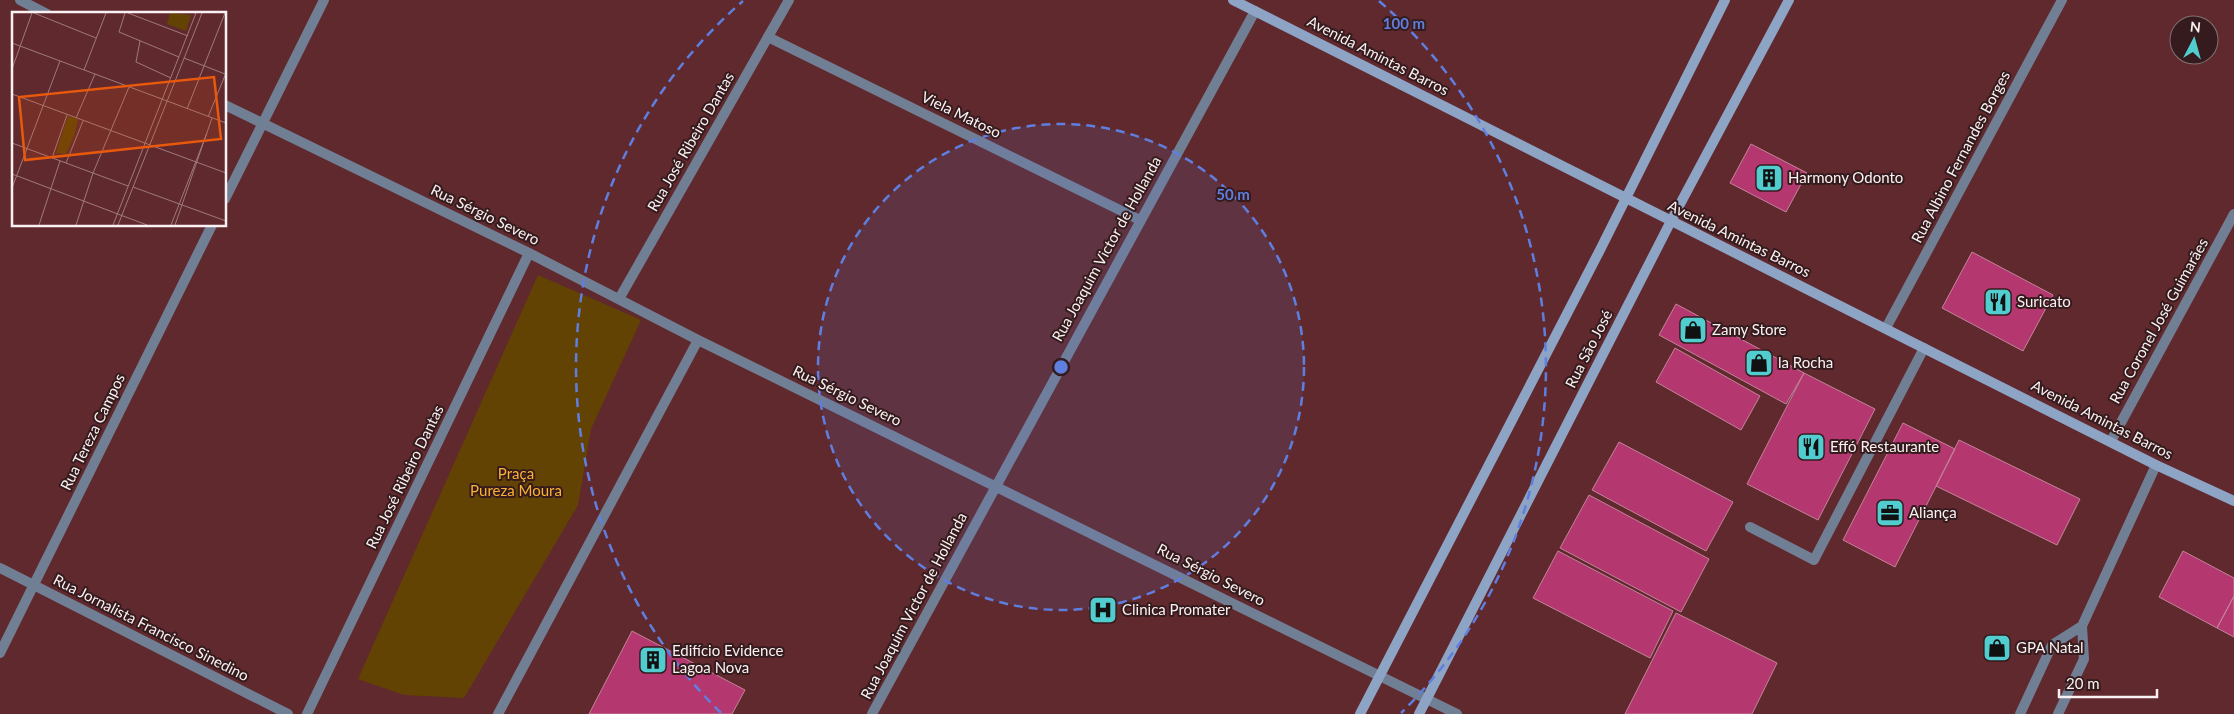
<svg xmlns="http://www.w3.org/2000/svg" width="2234" height="714" font-family="Lato,sans-serif">
	<style>
		.green { fill: #634303 }
		.building { fill: #b4386f; stroke: #c2849a }
		.lines { fill: none; stroke-linecap: round; stroke-linejoin: round }
		.service { stroke: #717f94; stroke-width: 10 }
		.minor { stroke: #717f94; stroke-width: 10 }
		.secondary { stroke: #8da4c5; stroke-width: 10 }
		.ring { fill: none; stroke: #5f7fe0; stroke-width: 2.5; stroke-dasharray: 9 6 }
		.labels { text-anchor: middle; stroke-width: 4; stroke-linejoin: round; paint-order: stroke }
		.street-label { font-size: 15px; fill: #faf2f2; stroke: #351b1d }
		.poi-label { font-size: 15px; fill: #faf2f2; stroke: #351b1d; text-anchor: start }
		.park-label { font-size: 15px; fill: #fbb330; stroke: #351b1d }
		.inset-road { fill: none; stroke: #9e797c; stroke-width: 1 }
		.view { fill: #e8590c; fill-opacity: 0.15; stroke: #e8590c; stroke-width: 2.5 }
		.inset-edge { fill: none; stroke: #faf2f2; stroke-width: 2.5 }
		.centre { fill: #5f7fe0; stroke: #351b1d; stroke-width: 2.5 }
		.ring-label { font-size: 15px; text-anchor: middle; font-weight: bold; fill: #5f7fe0; stroke: #351b1d; stroke-width: 4; stroke-linejoin: round; paint-order: stroke }
	</style>
	<rect width="100%" height="100%" fill="#60292e"/>
	<path class="green" d="M538 275 641 320 591 429 578 505 464 698 404 695 358 679Z"/>
	<path class="building" d="M1751 144 1807 173 1786 212 1730 183Z
		M1972 252 2053 295 2023 351 1942 308Z
		M1676 304 1804 373 1786 404 1659 335Z
		M1675 348 1760 396 1741 430 1656 382Z
		M1804 373 1875 409 1818 520 1747 484Z
		M1903 423 1955 449 1895 567 1843 540Z
		M1959 440 2080 499 2057 545 1936 486Z
		M1619 442 1733 502 1706 551 1592 490Z
		M1589 495 1709 559 1681 612 1560 548Z
		M1558 551 1673 611 1650 658 1533 598Z
		M2183 551 2234 578V596L2217 628 2159 597Z
		M2234 596V637L2217 628Z
		M1676 613 1777 663 1752 714H1625Z
		M632 631 745 690 732 714H589Z"/>
	<g class="lines">
		<path class="service" d="M768 37 1140 220
			M1750 527 1814 560 1924 348"/>
		<path class="minor" d="M20 0 47 14
			M225 105 529 253 698 340 1457 714
			M225 199 324 0
			M619 299 789 0
			M1886 328 2062 0
			M2111 441 2234 214
			M0 568 288 714
			M0 653 212 225
			M307 714 529 253
			M498 714 698 340
			M872 714 1255 11
			M2020 714 2052 645 2082 626
			M2058 714 2084 659 2082 626 2156 465"/>
		<path class="secondary" d="M1233 0 2156 465 2234 501
			M1360 714 1600 250 1725 0
			M1419 714 1671 221 1789 0"/>
	</g>
	<circle cx="1061" cy="367" r="243" fill="#5f7fe0" fill-opacity=".12"/>
	<g class="ring">
		<circle cx="1061" cy="367" r="243"/>
		<path d="M721 713A485 485 0 0 1 743 1M1379 1A485 485 0 0 1 1401 713"/>
	</g>
	<defs>
		<symbol id="building-square" viewBox="-11 -11 22 22"><rect x="-9" y="-9" width="18" height="18" rx="4" fill="#52cdcf" stroke="#351b1d"/><path d="M-4-6H4V6H1V3H-1V6H-4ZM-2.5-4.3h1.7v1.8h-1.7ZM.8-4.3h1.7v1.8H.8ZM-2.5-1h1.7V.8h-1.7ZM.8-1h1.7V.8H.8Z" fill="#111"/></symbol>
		<symbol id="restaurant-square" viewBox="-11 -11 22 22"><rect x="-9" y="-9" width="18" height="18" rx="4" fill="#52cdcf" stroke="#351b1d"/><path d="M-5-6h1v4h1v-4h1v4h1v-4h1v5L-1.5 .5V6h-2V.5L-5-1ZM5-6V6H3V1.5H1.5Q1.5-4 5-6Z" fill="#111"/></symbol>
		<symbol id="shop-square" viewBox="-11 -11 22 22"><rect x="-9" y="-9" width="18" height="18" rx="4" fill="#52cdcf" stroke="#351b1d"/><path d="M-5-2.5h2.3a2.7 3.5 0 0 1 5.4 0H5L5.5 6h-11ZM-1.5-2.5h3a1.5 2.3 0 0 0-3 0Z" fill="#111"/></symbol>
		<symbol id="office-square" viewBox="-11 -11 22 22"><rect x="-9" y="-9" width="18" height="18" rx="4" fill="#52cdcf" stroke="#351b1d"/><path d="M-6-3h4V-5.5h4V-3h4V5H-6ZM-1-4.5V-3h2v-1.5ZM-6 0V1H6V0Z" fill="#111"/></symbol>
		<symbol id="hospital-square" viewBox="-11 -11 22 22"><rect x="-9" y="-9" width="18" height="18" rx="4" fill="#52cdcf" stroke="#351b1d"/><path d="M-5-5h3v3.5h4V-5h3V5h-3V1.5h-4V5h-3Z" fill="#111"/></symbol>
	</defs>
	<g fill-rule="evenodd">
		<use href="#building-square" x="1753" y="162" width="32" height="32"/>
		<use href="#restaurant-square" x="1982" y="286" width="32" height="32"/>
		<use href="#shop-square" x="1677" y="314" width="32" height="32"/>
		<use href="#shop-square" x="1743" y="347" width="32" height="32"/>
		<use href="#restaurant-square" x="1795" y="431" width="32" height="32"/>
		<use href="#office-square" x="1874" y="497" width="32" height="32"/>
		<use href="#hospital-square" x="1087" y="594" width="32" height="32"/>
		<use href="#shop-square" x="1981" y="632" width="32" height="32"/>
		<use href="#building-square" x="637" y="644" width="32" height="32"/>
	</g>
	<g class="labels">
		<g class="street-label">
			<text transform="translate(1378 56) rotate(27)" y="5">Avenida Amintas Barros</text>
			<text transform="translate(961 115) rotate(26)" y="5">Viela Matoso</text>
			<text transform="translate(691 142) rotate(-60)" y="5">Rua José Ribeiro Dantas</text>
			<text transform="translate(1961 157) rotate(-62)" y="5">Rua Albino Fernandes Borges</text>
			<text transform="translate(485 215) rotate(26)" y="5">Rua Sérgio Severo</text>
			<text transform="translate(1739 239) rotate(26)" y="5">Avenida Amintas Barros</text>
			<text transform="translate(1107 249) rotate(-61)" y="5">Rua Joaquim Victor de Hollanda</text>
			<text transform="translate(2159 321) rotate(-61)" y="5">Rua Coronel José Guimarães</text>
			<text transform="translate(1589 349) rotate(-63)" y="5">Rua São José</text>
			<text transform="translate(847 396) rotate(26)" y="5">Rua Sérgio Severo</text>
			<text transform="translate(2102 420) rotate(27)" y="5">Avenida Amintas Barros</text>
			<text transform="translate(93 432) rotate(-64)" y="5">Rua Tereza Campos</text>
			<text transform="translate(405 477) rotate(-64)" y="5">Rua José Ribeiro Dantas</text>
			<text transform="translate(1211 575) rotate(27)" y="5">Rua Sérgio Severo</text>
			<text transform="translate(914 606) rotate(-62)" y="5">Rua Joaquim Victor de Hollanda</text>
			<text transform="translate(151 628) rotate(27)" y="5">Rua Jornalista Francisco Sinedino</text>
		</g>
		<g class="poi-label">
			<text x="1788" y="183">Harmony Odonto</text>
			<text x="2017" y="307">Suricato</text>
			<text x="1712" y="335">Zamy Store</text>
			<text x="1778" y="368">la Rocha</text>
			<text x="1830" y="452">Effó Restaurante</text>
			<text x="1909" y="518">Aliança</text>
			<text x="1122" y="615">Clinica Promater</text>
			<text x="2016" y="653">GPA Natal</text>
			<text x="672" y="656">Edifício Evidence<tspan x="672" dy="17">Lagoa Nova</tspan></text>
		</g>
		<g class="park-label">
			<text x="516" y="479">Praça<tspan x="516" dy="17">Pureza Moura</tspan></text>
		</g>
	</g>
	<g transform="translate(12 12)">
		<rect width="214" height="214" fill="#60292e"/>
		<path d="M158 1 179 3 174 19 155 12ZM56 104 66 107 62 124 54 142 44 141Z" fill="#634303"/>
		<path class="inset-road" d="M22 1 84 26M113 1 107 20 167 45M116 1 176 24M128 29 124 50 159 66M0 31 214 111M172 46 213 62M0 57 20 1M72 58 94 1M0 82 214 161M175 97 213 1M196 105 214 61M64 106 83 62M0 131 116 174M40 146 55 103M54 151 71 109M0 162 135 213M121 175 214 209M0 176 48 49M27 213 48 149M64 213 81 161 117 75M101 213 184 1M106 213 190 1M159 213 195 121M163 213 200 106"/>
		<path class="view" d="M202 65 209 127 13 148 7 85Z"/>
		<rect width="214" height="214" class="inset-edge"/>
	</g>
	<circle cx="1061" cy="367" r="8" class="centre"/>
	<g class="ring-label">
		<text x="1404" y="29">100 m</text>
		<text x="1233" y="200">50 m</text>
	</g>
	<g transform="translate(2194 40) rotate(6)"><circle r="24" fill="#351b1d" stroke="#847172"/>
	<path d="M0-4L9 19L0 12L-9 19Z" fill="#52cdcf"/>
	<text y="-8" font-size="14" font-weight="bold" text-anchor="middle" fill="#faf2f2">N</text>
	</g>
	<path d="M2059 689v8h98v-8" fill="none" stroke="#faf2f2" stroke-width="2.5"/>
	<text x="2066" y="689" font-size="15" fill="#faf2f2" stroke="#351b1d" stroke-width="4" paint-order="stroke">20 m</text>
</svg>
